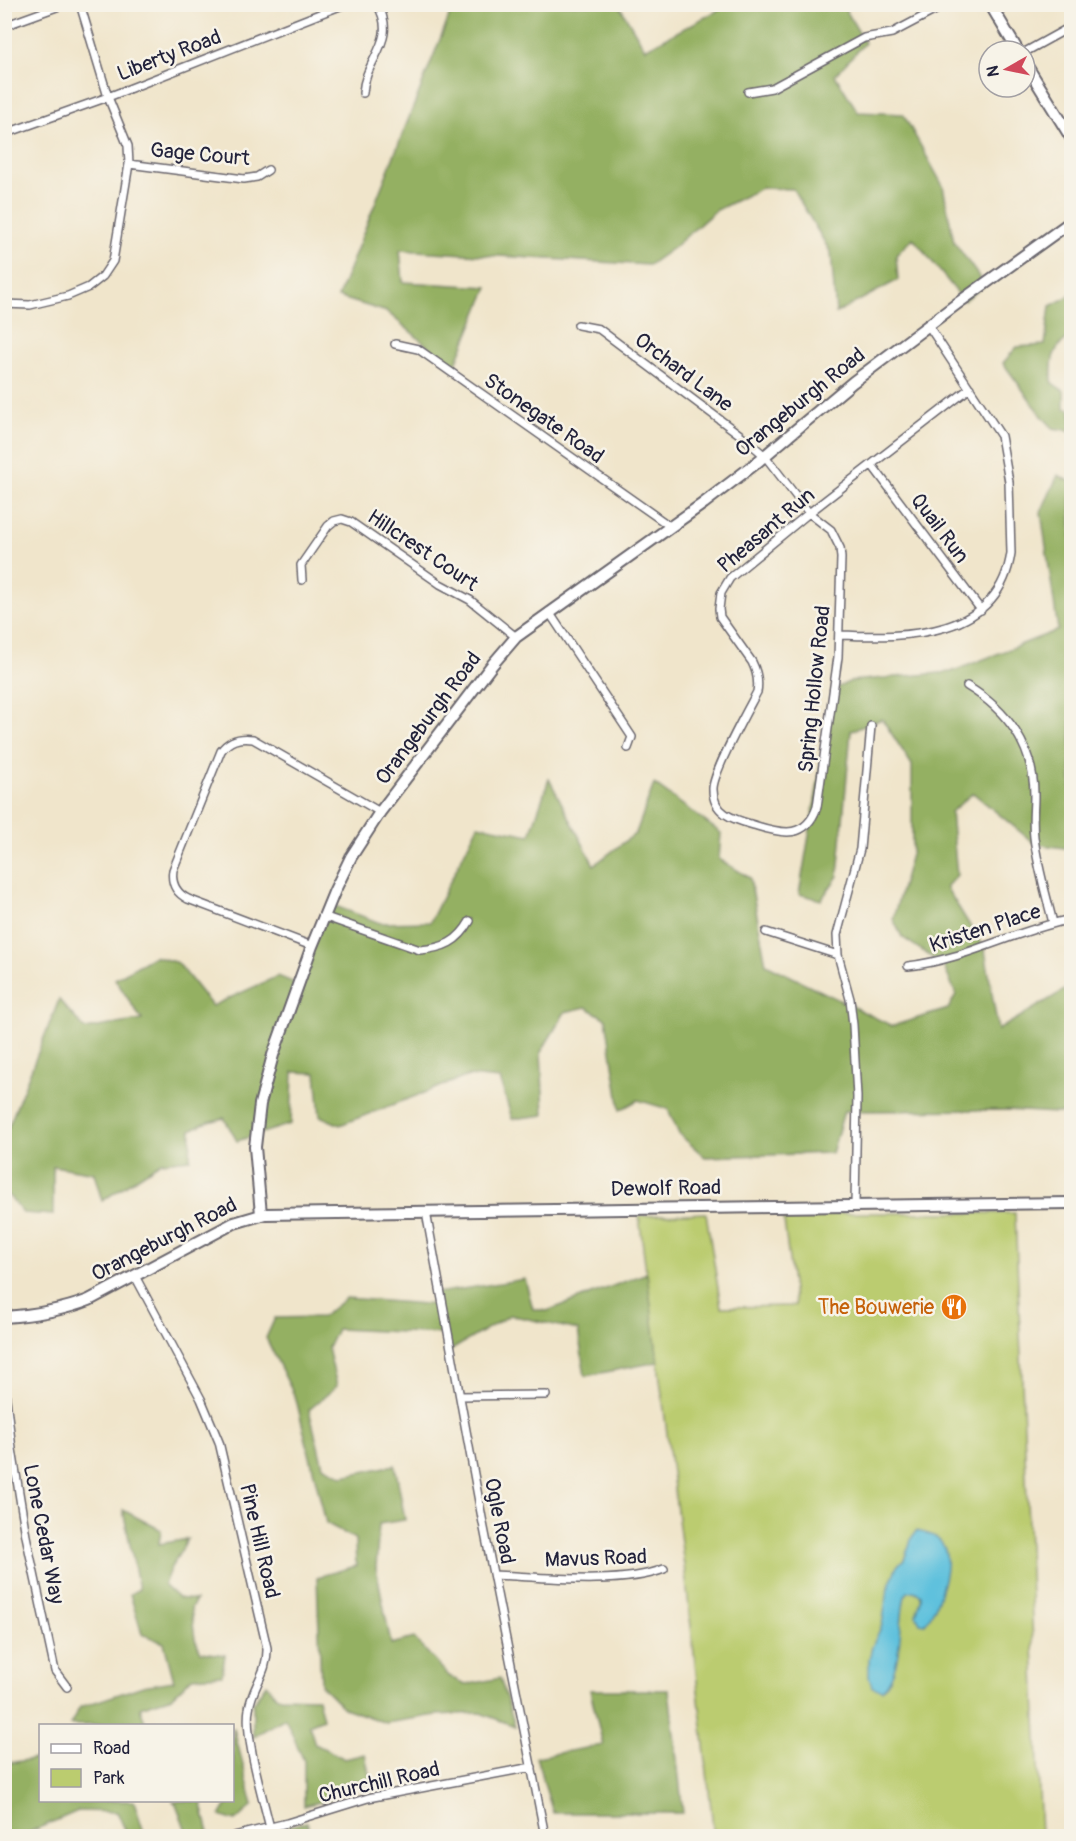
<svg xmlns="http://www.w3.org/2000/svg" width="1076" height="1841" font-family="Pangolin,sans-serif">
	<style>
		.green { fill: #bbcc6f; stroke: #6e7755; stroke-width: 1.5 }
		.forest { fill: #94b062; stroke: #5b694e; stroke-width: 1.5 }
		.water { fill: #5fc1dd; stroke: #40728c; stroke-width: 1.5 }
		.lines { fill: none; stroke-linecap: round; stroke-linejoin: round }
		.street-casing { stroke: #6a666d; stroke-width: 10 }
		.secondary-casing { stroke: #6a666d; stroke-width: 14 }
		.street { stroke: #fff; stroke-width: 7 }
		.secondary { stroke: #fff; stroke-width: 10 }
		.labels { text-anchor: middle; stroke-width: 5; stroke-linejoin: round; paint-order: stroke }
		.street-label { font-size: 21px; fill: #22223b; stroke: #f7f3e8 }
		.food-label { font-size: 21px; fill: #c56008; stroke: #f7f3e8; text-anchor: end }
	</style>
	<rect width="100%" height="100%" fill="#f7f3e8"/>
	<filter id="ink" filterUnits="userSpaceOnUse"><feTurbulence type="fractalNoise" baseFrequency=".0167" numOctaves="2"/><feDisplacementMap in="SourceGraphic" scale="12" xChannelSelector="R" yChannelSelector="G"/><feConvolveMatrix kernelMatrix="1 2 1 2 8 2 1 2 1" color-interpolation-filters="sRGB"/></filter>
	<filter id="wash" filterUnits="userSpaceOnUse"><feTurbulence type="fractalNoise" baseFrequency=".008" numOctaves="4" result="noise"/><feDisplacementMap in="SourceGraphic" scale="24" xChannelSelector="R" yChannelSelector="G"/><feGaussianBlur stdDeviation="1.35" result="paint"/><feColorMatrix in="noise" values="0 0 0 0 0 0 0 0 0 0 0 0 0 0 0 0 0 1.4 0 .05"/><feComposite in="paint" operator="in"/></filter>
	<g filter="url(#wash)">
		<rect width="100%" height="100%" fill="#f0e5cb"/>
		<path class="green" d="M706 1213 721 1307 795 1306 783 1213H1015L1041 1836H714L686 1581 639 1216Z"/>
		<path class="forest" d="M454 4 619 5 645 49 728 5H843L865 43 835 75 858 112 903 114 943 186 954 242 985 285 964 301 913 238 896 255 898 280 836 313 831 253 793 189 761 188 715 211 673 248 649 265 400 250 403 282 488 287 454 368 387 312 338 297Z
			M1071 295V338C1051 345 1051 364 1052 383L1064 391V408L1071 410V431L1053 428 1042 416 1003 363 1017 347 1045 345 1050 306Z
			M1058 475 1071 482V849L1035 844 973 793 951 812 957 875 946 887 985 950 998 1030 1071 986V1114L1007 1110 844 1111 832 1153 705 1157 679 1134 668 1109 638 1100 620 1110 606 1019 586 1007 565 1012 541 1052 544 1115 512 1119 500 1079 468 1076 340 1125 320 1116 316 1073 293 1072 291 1124 237 1141 224 1118 202 1124 191 1130 190 1159 161 1162 102 1201 94 1173 53 1166V1215L23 1213 8 1195 5 1196 4 1138 59 1000 85 1029 142 1020 115 979 154 956 178 963 212 1006 278 976 297 984 330 904 380 923 430 922 478 825 530 835 549 779 594 865 636 833 654 784 721 833 719 859 750 878 766 964 892 1026 948 1009 956 994 943 965 902 937 893 919 912 851V765L882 719 851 731 838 876 821 900 799 894 834 689 851 681 951 672 1058 630 1041 512Z
			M647 1273 658 1362 585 1376 578 1330 510 1315 448 1352 445 1334 337 1329 328 1348 337 1386 309 1410 323 1466 343 1476 395 1465 405 1520 379 1524 376 1568 391 1644 414 1638 449 1676 465 1685 500 1678 515 1726 480 1713 436 1715 386 1723 344 1708 321 1685 317 1577 356 1566 355 1539 326 1523 296 1399 266 1338 275 1318 322 1317 346 1298 438 1305 436 1293 525 1279 533 1309 547 1311Z
			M123 1510 161 1530 159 1544 188 1539 170 1569 164 1585 178 1598 196 1600 191 1608 195 1639 201 1652 225 1655 222 1675 192 1677 172 1697 140 1707 146 1725H149H70L80 1707 143 1686 174 1681 164 1643 142 1634 130 1594 139 1589Z
			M266 1684 277 1697 318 1698 323 1719 309 1725 315 1744 345 1759 365 1754 370 1779 341 1784 336 1798 304 1806V1761L285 1718 253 1737V1703Z
			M590 1690H669L683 1813H553L536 1757 603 1745Z
			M233 1729H234L253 1805 235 1821 220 1816 229 1801 232 1800 233 1794 236 1788 233 1786Z
			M40 1758V1800L134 1801 145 1836H128L117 1812 78 1811 20 1836H5V1761L9 1763Z
			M173 1801H201L209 1833 188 1836 176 1804Z
			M307 1822 311 1836H250Z"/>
		<path class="water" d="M916 1531C927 1533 939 1536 944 1547 952 1566 937 1609 925 1624L920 1623 916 1615 921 1600V1595L914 1591 908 1592 905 1596C898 1624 904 1669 882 1690L872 1687 869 1677V1660L872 1647 882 1625 888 1588 897 1566 904 1560 912 1537Z"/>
	</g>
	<g filter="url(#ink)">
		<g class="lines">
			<defs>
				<path id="street" d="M4 26 65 4
					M1025 52 1072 26
					M748 92 772 88 864 38 892 33 947 4
					M363 93C365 58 399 41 377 4
					M4 134 108 97 345 4
					M129 164 244 179 257 177 268 170
					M4 304 30 305 68 296 89 287 103 276 113 261 129 164 128 146 108 97 80 4
					M578 325 599 329 743 437 765 456 809 513 831 530 840 548 841 558 838 657 817 807C806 839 783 834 757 826 736 820 712 815 713 788 714 770 747 711 757 692 759 681 757 672 752 662L720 617 719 609 721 593 730 578 809 513 970 388
					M395 344 418 349 671 527
					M872 465 981 610
					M302 580 301 565 328 526 334 521 342 519 351 522 440 584 470 600 516 637
					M549 612 632 737 628 748
					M840 635C906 638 999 638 1011 553L1009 482 1001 436 928 325
					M967 686C1007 710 1034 746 1034 795 1034 809 1032 822 1034 837 1037 865 1046 894 1053 923
					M323 916 420 950C444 948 458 942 470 921
					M766 932 838 955
					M312 946 188 899C176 893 171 883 173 870L221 751C229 740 239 737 253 739L380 812
					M908 966C964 960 1016 930 1072 919
					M855 1205 857 1097 853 1025 850 999 838 955 837 935 860 849 871 726
					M426 1212 482 1518 545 1836
					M135 1276 201 1399 219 1442 267 1648C268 1673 252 1686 249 1709 244 1736 263 1798 270 1828
					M4 1382 12 1449 26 1536 55 1671 67 1687
					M460 1396 546 1395
					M494 1575C541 1577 620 1586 664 1569
					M234 1836 287 1823 368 1798 532 1767"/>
				<path id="secondary" d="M990 4 1018 51
					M1025 63 1072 139
					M261 1214 255 1147 260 1104 273 1055 312 946 335 890 351 857 380 812 492 665 516 637 530 627 704 503 755 464 853 382 958 303 1072 221
					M4 1317C34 1315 61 1311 89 1300L234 1223 265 1214 1072 1203"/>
			</defs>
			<use href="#street" class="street-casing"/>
			<use href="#secondary" class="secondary-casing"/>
			<use href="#street" class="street"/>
			<use href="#secondary" class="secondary"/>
		</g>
	</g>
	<defs>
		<symbol id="restaurant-disc" viewBox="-11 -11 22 22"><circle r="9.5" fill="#e8710a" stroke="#f7f3e8"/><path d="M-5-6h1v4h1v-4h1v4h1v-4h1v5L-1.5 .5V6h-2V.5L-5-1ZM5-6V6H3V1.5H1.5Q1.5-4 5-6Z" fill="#fff"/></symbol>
	</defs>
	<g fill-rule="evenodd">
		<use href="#restaurant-disc" x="939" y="1292" width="30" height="30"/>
	</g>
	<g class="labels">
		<g class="street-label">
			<text transform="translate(169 55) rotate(-21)" y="7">Liberty Road</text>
			<text transform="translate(200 154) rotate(5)" y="7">Gage Court</text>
			<text transform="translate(684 372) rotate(37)" y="7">Orchard Lane</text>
			<text transform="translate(800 402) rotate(-39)" y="7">Orangeburgh Road</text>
			<text transform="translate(544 418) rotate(35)" y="7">Stonegate Road</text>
			<text transform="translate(940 528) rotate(53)" y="7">Quail Run</text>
			<text transform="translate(766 530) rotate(-40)" y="7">Pheasant Run</text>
			<text transform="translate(423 550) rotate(34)" y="7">Hillcrest Court</text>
			<text transform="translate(814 689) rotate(-84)" y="7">Spring Hollow Road</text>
			<text transform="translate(428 718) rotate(-53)" y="7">Orangeburgh Road</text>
			<text transform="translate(985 928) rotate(-18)" y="7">Kristen Place</text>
			<text transform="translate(666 1188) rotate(-1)" y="7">Dewolf Road</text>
			<text transform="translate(164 1239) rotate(-27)" y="7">Orangeburgh Road</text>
			<text transform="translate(500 1521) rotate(79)" y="7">Ogle Road</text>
			<text transform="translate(44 1534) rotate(79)" y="7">Lone Cedar Way</text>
			<text transform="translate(260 1541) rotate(77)" y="7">Pine Hill Road</text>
			<text transform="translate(596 1558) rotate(-2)" y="7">Mavus Road</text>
			<text transform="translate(379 1782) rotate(-13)" y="7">Churchill Road</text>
		</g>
		<g class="food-label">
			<text x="934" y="1314">The Bouwerie</text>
		</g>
	</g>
	<rect width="1076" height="1841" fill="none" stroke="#f7f3e8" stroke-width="24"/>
	<rect x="39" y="1724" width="195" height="78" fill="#f7f3e8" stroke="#a29fa3" stroke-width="1.5"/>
	<rect x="51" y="1744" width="30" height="9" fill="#ffffff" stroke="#a29fa3" stroke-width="1.5"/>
	<text x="93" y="1754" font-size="18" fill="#22223b">Road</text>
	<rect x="51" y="1769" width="30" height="18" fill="#bbcc6f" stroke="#a29fa3" stroke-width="1.5"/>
	<text x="93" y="1784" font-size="18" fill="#22223b">Park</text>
	<g transform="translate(1007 69) rotate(261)"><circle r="28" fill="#f7f3e8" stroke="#a29fa3" stroke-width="1.5"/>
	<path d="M0-4.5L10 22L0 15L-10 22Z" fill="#d1495b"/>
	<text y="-9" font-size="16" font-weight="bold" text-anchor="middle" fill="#22223b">N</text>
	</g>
</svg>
